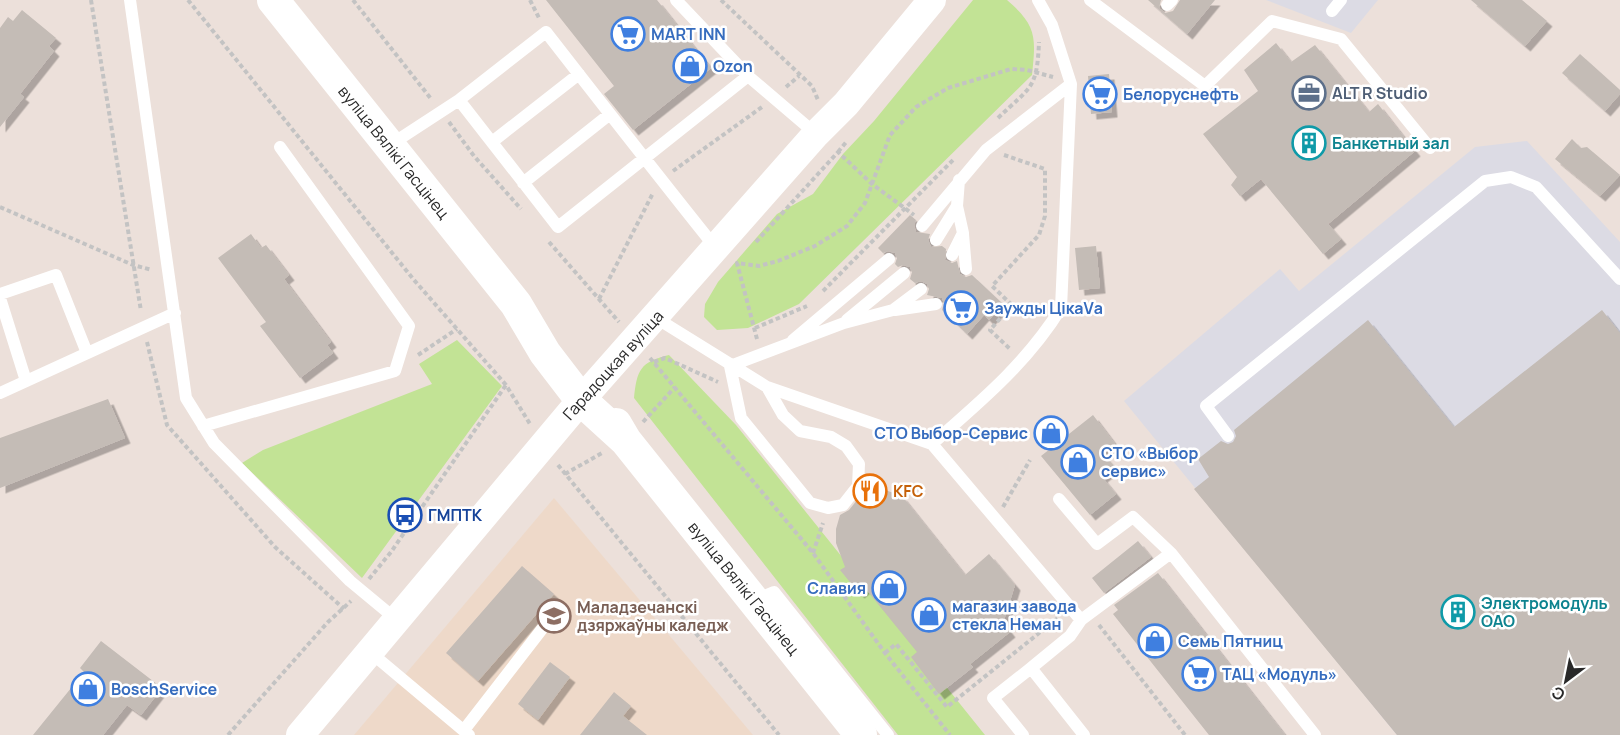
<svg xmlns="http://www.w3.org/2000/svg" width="1620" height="735" font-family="Manrope,sans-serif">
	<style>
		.industrial { fill: #dcdbe4 }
		.education { fill: #eed9c9 }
		.green { fill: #c2e395 }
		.building { fill: #c4bcb6; filter: url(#shadow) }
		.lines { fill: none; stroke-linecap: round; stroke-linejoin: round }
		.path { stroke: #c3c3c3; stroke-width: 4; stroke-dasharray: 4.5 3; stroke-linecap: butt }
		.service { stroke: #fff; stroke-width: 12 }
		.tertiary { stroke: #fff; stroke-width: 28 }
		.secondary { stroke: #fff; stroke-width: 32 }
		.labels { text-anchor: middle; stroke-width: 5; stroke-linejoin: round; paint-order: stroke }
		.shop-label { font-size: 16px; font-weight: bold; fill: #366cbe; stroke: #fff; text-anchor: start }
		.service-label { font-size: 16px; font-weight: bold; fill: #4e5e75; stroke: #fff; text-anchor: start }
		.culture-label { font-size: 16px; font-weight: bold; fill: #0d838f; stroke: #fff; text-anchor: start }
		.street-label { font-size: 16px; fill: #292929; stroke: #fff }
		.food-label { font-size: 16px; font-weight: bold; fill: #c56008; stroke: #fff; text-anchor: start }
		.transit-label { font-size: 16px; font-weight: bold; fill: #164399; stroke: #fff; text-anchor: start }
		.education-label { font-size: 16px; font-weight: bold; fill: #785e54; stroke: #fff; text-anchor: start }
	</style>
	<defs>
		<filter id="shadow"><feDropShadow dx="5.5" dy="5.5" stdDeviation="0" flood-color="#0004"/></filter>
	</defs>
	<rect width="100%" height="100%" fill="#ece0da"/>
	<path class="industrial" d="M1266 0H1378L1351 33Z
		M1527 141 1620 242V735H1397L1124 401 1280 269 1299 291 1475 147Z"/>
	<path class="education" d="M554 498 753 735H354Z"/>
	<path class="green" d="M973 0H1007C1037 26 1036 37 1032 75L799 304 748 328 717 330 704 317 705 304 718 282 777 214 813 194 843 154 874 121Z
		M457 340 502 386 362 578 242 463 263 450 432 384 419 364Z
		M669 355 736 425 985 735H898L634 398C637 370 640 362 669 355Z"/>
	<path class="building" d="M546 0H657L711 68 633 130 604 94 614 86Z
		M1148 0H1161L1159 8 1165 13 1173 11 1180 0H1215L1187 34Z
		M1471 0H1522L1547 21 1525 46Z
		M22 10 56 38 49 46 54 51 20 94 24 97 0 127V28L8 17 13 21Z
		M1276 43 1291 62 1315 45 1369 112 1378 104 1415 151 1328 224 1341 239 1323 254 1261 179 1240 196 1231 185 1237 177 1203 134 1258 91 1244 70Z
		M1580 54 1620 90V94L1605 111 1562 73Z
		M1109 74 1112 112 1091 114 1088 76Z
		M1572 139 1581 148 1587 147 1620 175 1600 196 1555 159Z
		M910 215 916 220 914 225 916 232 930 234 928 240 931 247 942 246 946 249 945 260 952 263 957 261 960 274 966 277 972 275 1004 305 989 320 984 315 967 334 942 310 944 303 942 298 927 295 929 289 927 284 921 281 915 283 910 279 912 272 910 267 903 265 898 267 895 264 897 258 895 253 888 251 883 253 878 248Z
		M251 234 261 248 266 245 289 275 284 279 331 342 327 345 333 353 300 378 260 326 266 322 218 258Z
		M1096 246 1100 288 1079 290 1075 248Z
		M1602 310 1620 333V735H1397L1194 489 1209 477 1198 459 1221 441 1228 444 1233 442 1236 436 1234 430 1368 320 1454 427Z
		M108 399 125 438 0 488V438Z
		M1093 415 1115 444 1103 454 1115 467 1102 477 1116 494 1090 515 1041 456Z
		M874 491H888L902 496 965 575 989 554 1015 585 1003 623 1010 632 970 664 973 667 939 694 911 657 917 652 865 588 859 593 840 570 845 567 836 543V529L840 515 849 510 862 494Z
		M1138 541 1151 557 1104 593 1092 578Z
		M522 566 554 594 478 681 446 653Z
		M1158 573 1285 735H1209L1113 614 1118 610 1114 605Z
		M101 641 162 688 141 715 127 705 103 735H33L84 672 80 668Z
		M550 662 570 677 538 720 518 704Z
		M614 692 631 706 623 716 647 735H580Z"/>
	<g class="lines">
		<path class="path" d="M91 0 141 311
			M188 0 414 280 506 385 530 424
			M353 0 432 100
			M530 0 539 18
			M721 0 812 86 818 100
			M786 87 799 76
			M998 118C1031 86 1037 90 1039 42
			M449 122 474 156 521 209
			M838 152 847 141
			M1004 155 1045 169V216L1039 235 992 286 1012 305 990 330 1010 349
			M673 171 762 107
			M0 207 133 265 152 270
			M549 242 619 322
			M756 242 838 152 872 184 914 215
			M823 291 955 158
			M599 299 653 193
			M755 328 807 306
			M757 339 737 263 759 266 778 261 815 246 847 226 865 203 890 135 916 107 948 88 1011 69 1027 70 1053 77
			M147 342 167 425 275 547 344 609
			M418 355 457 329
			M650 358 813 553 885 653 950 735
			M654 362 665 358 718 382
			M643 422 675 387
			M558 465 779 735
			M565 474 602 453
			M1003 507 1030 460
			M813 553 823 523
			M369 579 391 552 506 385
			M1099 625 1185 735
			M885 653 896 644 947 707 1059 617
			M228 735 328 622 351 601"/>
		<path class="service" d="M130 0 186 398 214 443 350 581 397 620
			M676 0 748 76 816 134
			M1090 0 1205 86 1272 21 1341 39 1430 148
			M1167 5 1172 0
			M1332 11 1341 0
			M492 142 579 74
			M390 145 459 100
			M523 183 610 114
			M922 226 986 150 1071 84
			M963 234 966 269
			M936 240 957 206
			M715 247C658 176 602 104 546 32L459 100 558 227 748 76
			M952 255 963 233 957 206 959 180
			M0 294 56 275 87 353
			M0 298 26 381
			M895 310 936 304
			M656 318 767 387 932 444 1081 620 1070 636 1031 668 1084 735
			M847 320 904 273
			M793 340 889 259
			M767 387 783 415 800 431 831 437 846 446 859 464 858 486 843 505 828 508 810 503 741 418 730 366 844 323 893 310 921 289
			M0 393 175 313
			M203 426 395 371 409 326 280 147
			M1228 436 1206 406 1485 181 1511 177 1536 187 1620 279
			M932 444C980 402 1027 363 1061 308L1071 84 1052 25 1038 0
			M1059 499 1097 544 1133 517 1171 553 1081 620
			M1171 553 1315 735
			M755 600 774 592 888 735
			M370 652 469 735
			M464 730 559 607
			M1023 735 993 698 1031 668"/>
		<path class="tertiary" d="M300 735 581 400 816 134 846 104 932 0"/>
		<path class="secondary" d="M273 0 516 304 545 353 581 400 626 441
			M616 424 626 441 861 735"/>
	</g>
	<defs>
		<symbol id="supermarket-ring" viewBox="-11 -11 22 22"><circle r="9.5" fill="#fff" stroke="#3f7fe0" stroke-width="1.5"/><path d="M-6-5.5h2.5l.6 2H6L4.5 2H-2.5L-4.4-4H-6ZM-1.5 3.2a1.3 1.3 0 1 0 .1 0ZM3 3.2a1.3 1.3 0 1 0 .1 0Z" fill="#3f7fe0"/></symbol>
		<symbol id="shop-ring" viewBox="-11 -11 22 22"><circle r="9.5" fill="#fff" stroke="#3f7fe0" stroke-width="1.5"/><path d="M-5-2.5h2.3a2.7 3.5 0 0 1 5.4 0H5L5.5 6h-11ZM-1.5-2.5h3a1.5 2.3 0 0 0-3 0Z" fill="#3f7fe0"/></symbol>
		<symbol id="office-ring" viewBox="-11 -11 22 22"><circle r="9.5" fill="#fff" stroke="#5c6f8a" stroke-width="1.5"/><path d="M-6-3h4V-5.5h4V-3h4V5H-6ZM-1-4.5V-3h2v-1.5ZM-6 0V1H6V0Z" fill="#5c6f8a"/></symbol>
		<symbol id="building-ring" viewBox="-11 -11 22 22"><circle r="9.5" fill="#fff" stroke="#0f9aa8" stroke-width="1.5"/><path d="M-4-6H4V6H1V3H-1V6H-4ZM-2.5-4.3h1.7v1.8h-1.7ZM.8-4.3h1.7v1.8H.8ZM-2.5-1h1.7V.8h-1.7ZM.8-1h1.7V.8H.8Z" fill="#0f9aa8"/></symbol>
		<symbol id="restaurant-ring" viewBox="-11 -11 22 22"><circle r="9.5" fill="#fff" stroke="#e8710a" stroke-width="1.5"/><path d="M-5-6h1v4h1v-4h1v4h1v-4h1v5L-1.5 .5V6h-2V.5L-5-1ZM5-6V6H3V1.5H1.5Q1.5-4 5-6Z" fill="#e8710a"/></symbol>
		<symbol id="bus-ring" viewBox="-11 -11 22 22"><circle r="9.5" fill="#fff" stroke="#1a4fb4" stroke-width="1.5"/><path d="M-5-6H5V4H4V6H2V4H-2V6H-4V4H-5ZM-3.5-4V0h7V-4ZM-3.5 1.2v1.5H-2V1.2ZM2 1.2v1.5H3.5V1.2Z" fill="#1a4fb4"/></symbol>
		<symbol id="university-ring" viewBox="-11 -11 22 22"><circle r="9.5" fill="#fff" stroke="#8d6e63" stroke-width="1.5"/><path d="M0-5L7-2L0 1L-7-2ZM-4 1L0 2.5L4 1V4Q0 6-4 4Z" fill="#8d6e63"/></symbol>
	</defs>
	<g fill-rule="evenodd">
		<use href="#supermarket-ring" x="609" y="15" width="38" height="38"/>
		<use href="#shop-ring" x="671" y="47" width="38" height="38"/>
		<use href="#office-ring" x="1290" y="74" width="38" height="38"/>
		<use href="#supermarket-ring" x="1081" y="75" width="38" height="38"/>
		<use href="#building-ring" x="1290" y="124" width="38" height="38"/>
		<use href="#supermarket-ring" x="942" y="289" width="38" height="38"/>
		<use href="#shop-ring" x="1032" y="414" width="38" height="38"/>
		<use href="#shop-ring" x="1059" y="443" width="38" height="38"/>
		<use href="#restaurant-ring" x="851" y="472" width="38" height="38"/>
		<use href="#bus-ring" x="386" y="496" width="38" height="38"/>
		<use href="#shop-ring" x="870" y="569" width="38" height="38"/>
		<use href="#building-ring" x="1439" y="593" width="38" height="38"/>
		<use href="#shop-ring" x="910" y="596" width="38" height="38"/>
		<use href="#university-ring" x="535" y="597" width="38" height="38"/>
		<use href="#shop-ring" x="1136" y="622" width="38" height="38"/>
		<use href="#supermarket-ring" x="1180" y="655" width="38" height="38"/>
		<use href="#shop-ring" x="69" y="670" width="38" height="38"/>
	</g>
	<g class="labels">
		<g class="shop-label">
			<text x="651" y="40">MART INN</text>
			<text x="713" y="72">Ozon</text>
			<text x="1123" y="100">Белоруснефть</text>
			<text x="984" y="314">Заужды ЦікаVа</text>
			<text x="1028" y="439" text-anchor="end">СТО Выбор-Сервис</text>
			<text x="1101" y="459">СТО «Выбор<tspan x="1101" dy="18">сервис»</tspan></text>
			<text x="866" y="594" text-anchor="end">Славия</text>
			<text x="952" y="612">магазин завода<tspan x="952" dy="18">стекла Неман</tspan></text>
			<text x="1178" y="647">Семь Пятниц</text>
			<text x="1222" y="680">ТАЦ «Модуль»</text>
			<text x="111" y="695">BoschService</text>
		</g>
		<g class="service-label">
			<text x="1332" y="99">ALT R Studio</text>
		</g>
		<g class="culture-label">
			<text x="1332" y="149">Банкетный зал</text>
			<text x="1481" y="609">Электромодуль<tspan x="1481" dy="18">ОАО</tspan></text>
		</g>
		<g class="street-label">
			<text transform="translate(394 152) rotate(51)" y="6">вуліца Вялікі Гасцінец</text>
			<text transform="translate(613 365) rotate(-48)" y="6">Гарадоцкая вуліца</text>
			<text transform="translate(744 588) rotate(51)" y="6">вуліца Вялікі Гасцінец</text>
		</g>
		<g class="food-label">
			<text x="893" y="497">KFC</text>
		</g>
		<g class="transit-label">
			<text x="428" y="521">ГМПТК</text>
		</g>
		<g class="education-label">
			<text x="577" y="613">Маладзечанскі<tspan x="577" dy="18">дзяржаўны каледж</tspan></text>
		</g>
	</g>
	<g transform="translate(1566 681) rotate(212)" stroke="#ffffff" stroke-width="4.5" paint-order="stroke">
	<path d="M0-4.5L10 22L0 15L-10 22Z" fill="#292929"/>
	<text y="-9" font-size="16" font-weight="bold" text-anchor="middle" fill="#292929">С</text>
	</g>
</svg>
